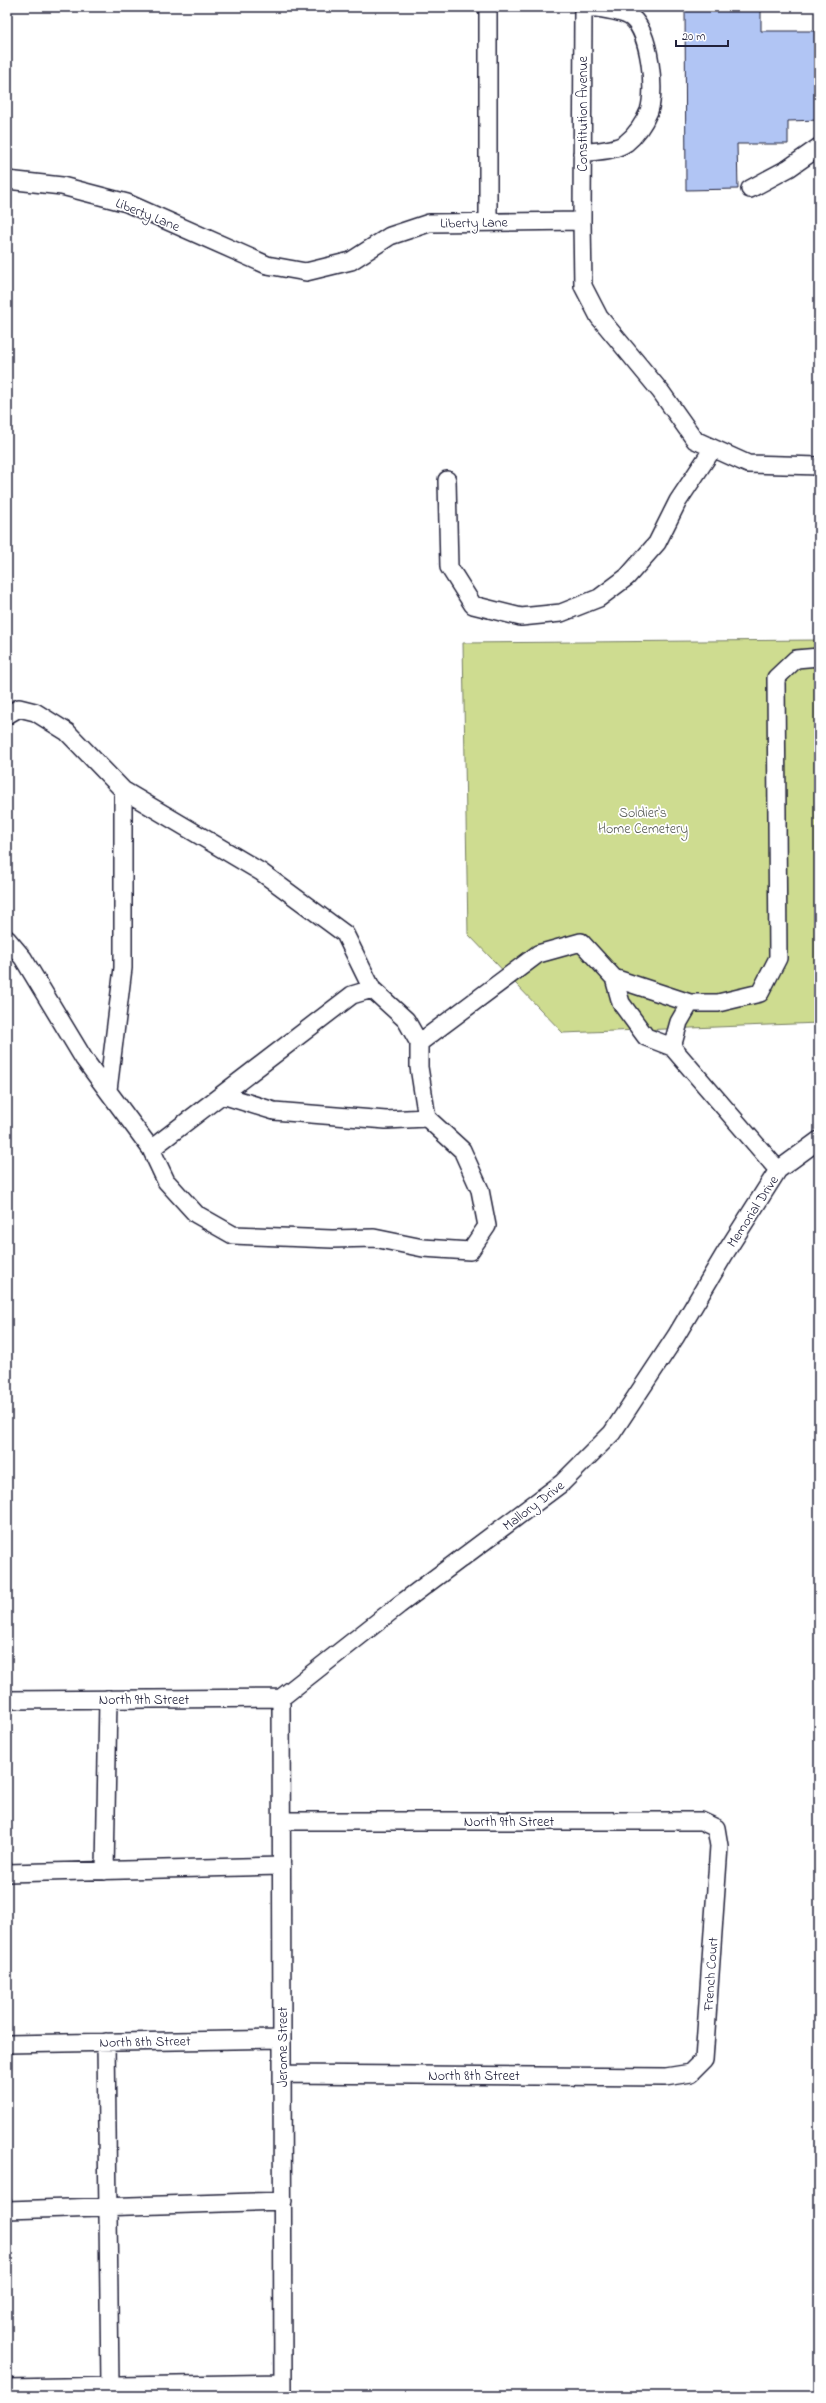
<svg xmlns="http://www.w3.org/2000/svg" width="826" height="2403" font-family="'Indie Flower',sans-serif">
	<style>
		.green { fill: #cedc90; stroke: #787f66 }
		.building { fill: #b1c5f4; stroke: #22223b }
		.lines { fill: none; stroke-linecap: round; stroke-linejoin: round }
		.minor-casing { stroke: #22223b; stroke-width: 20 }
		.minor { stroke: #fff; stroke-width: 17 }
		.labels { text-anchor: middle; stroke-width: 3.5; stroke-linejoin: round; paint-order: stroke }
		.street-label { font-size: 14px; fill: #22223b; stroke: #fff }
		.park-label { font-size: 14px; fill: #565a54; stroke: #fff }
	</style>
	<rect width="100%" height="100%" fill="#fff"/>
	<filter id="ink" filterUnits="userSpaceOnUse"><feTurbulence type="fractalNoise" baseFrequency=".025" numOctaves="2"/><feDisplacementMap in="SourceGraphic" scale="8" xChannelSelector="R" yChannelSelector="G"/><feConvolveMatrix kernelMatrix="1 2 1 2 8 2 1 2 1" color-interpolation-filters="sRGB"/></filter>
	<g filter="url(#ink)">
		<path class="green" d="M819 640V1023L563 1033 468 934 463 643Z"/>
		<path class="building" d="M685 7H761V31H819V120L788 121V144H737L738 189 686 190Z"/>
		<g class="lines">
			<defs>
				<path id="minor" d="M488 7V222
					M582 153C595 151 615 151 626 143 636 135 644 123 649 111 656 90 650 33 632 18 621 10 600 9 588 7
					M7 180 62 186 127 203 267 265 306 272 351 261 390 236 429 223 582 221 583 286 599 317 661 392 695 440 748 464 819 466
					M750 189 789 168 819 147
					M582 221 583 7
					M447 480 449 567 473 605 521 617 561 613 599 598 627 577 657 543 678 501 712 450
					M7 715 19 708 35 712 67 732 123 790 261 872 345 934 372 989 406 1020 419 1043 538 954 581 942 614 978 690 1003
					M7 939 23 958 84 1059 151 1149 352 995 372 989
					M614 978 621 1003 646 1037 672 1047
					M108 1090 123 968V790
					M222 1095 274 1111 386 1120 427 1118 419 1067V1043
					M151 1149 166 1181 196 1214 233 1235 332 1239 374 1238 423 1248 470 1251 487 1226 480 1190 462 1150 427 1118
					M778 1170 672 1047 679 1022 690 1003H718L760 993 778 958 776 678 796 659 819 657
					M281 1698 399 1605 562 1483 612 1433 676 1336 724 1255 778 1170 819 1140
					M281 1698 283 2396
					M7 1700 281 1698
					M282 1821H701L716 1828 719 1846 704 2060 691 2073 666 2077 282 2074
					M105 1871 108 1699
					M7 1873 282 1866
					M106 2042 110 2386
					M7 2044 282 2039
					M7 2210 283 2201
					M7 2388 283 2383"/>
			</defs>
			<use href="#minor" class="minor-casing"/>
			<use href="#minor" class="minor"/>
		</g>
	</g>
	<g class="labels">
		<g class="street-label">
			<text transform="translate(582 114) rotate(-90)" y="5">Constitution Avenue</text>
			<text transform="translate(148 214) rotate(22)" y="5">Liberty Lane</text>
			<text transform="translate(474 222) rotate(-1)" y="5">Liberty Lane</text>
			<text transform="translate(752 1211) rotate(-57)" y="5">Memorial Drive</text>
			<text transform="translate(533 1505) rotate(-37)" y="5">Mallory Drive</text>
			<text x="144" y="1704">North 9th Street</text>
			<text x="509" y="1826">North 9th Street</text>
			<text transform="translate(710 1974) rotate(-86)" y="5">French Court</text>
			<text transform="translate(145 2041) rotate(-1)" y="5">North 8th Street</text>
			<text transform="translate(282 2047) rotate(-90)" y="5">Jerome Street</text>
			<text x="474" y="2080">North 8th Street</text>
		</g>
		<g class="park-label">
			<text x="643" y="817">Soldier's<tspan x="643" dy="16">Home Cemetery</tspan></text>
		</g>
	</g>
	<rect width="826" height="2403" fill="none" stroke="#fff" stroke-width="24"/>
	<rect x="12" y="12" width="802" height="2379" fill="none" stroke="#22223b" stroke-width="1.5" filter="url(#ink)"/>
	<path d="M676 40v6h52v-6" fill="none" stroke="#22223b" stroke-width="2"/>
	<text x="682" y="40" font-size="12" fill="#22223b" stroke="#ffffff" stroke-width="3" paint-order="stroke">20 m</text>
</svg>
